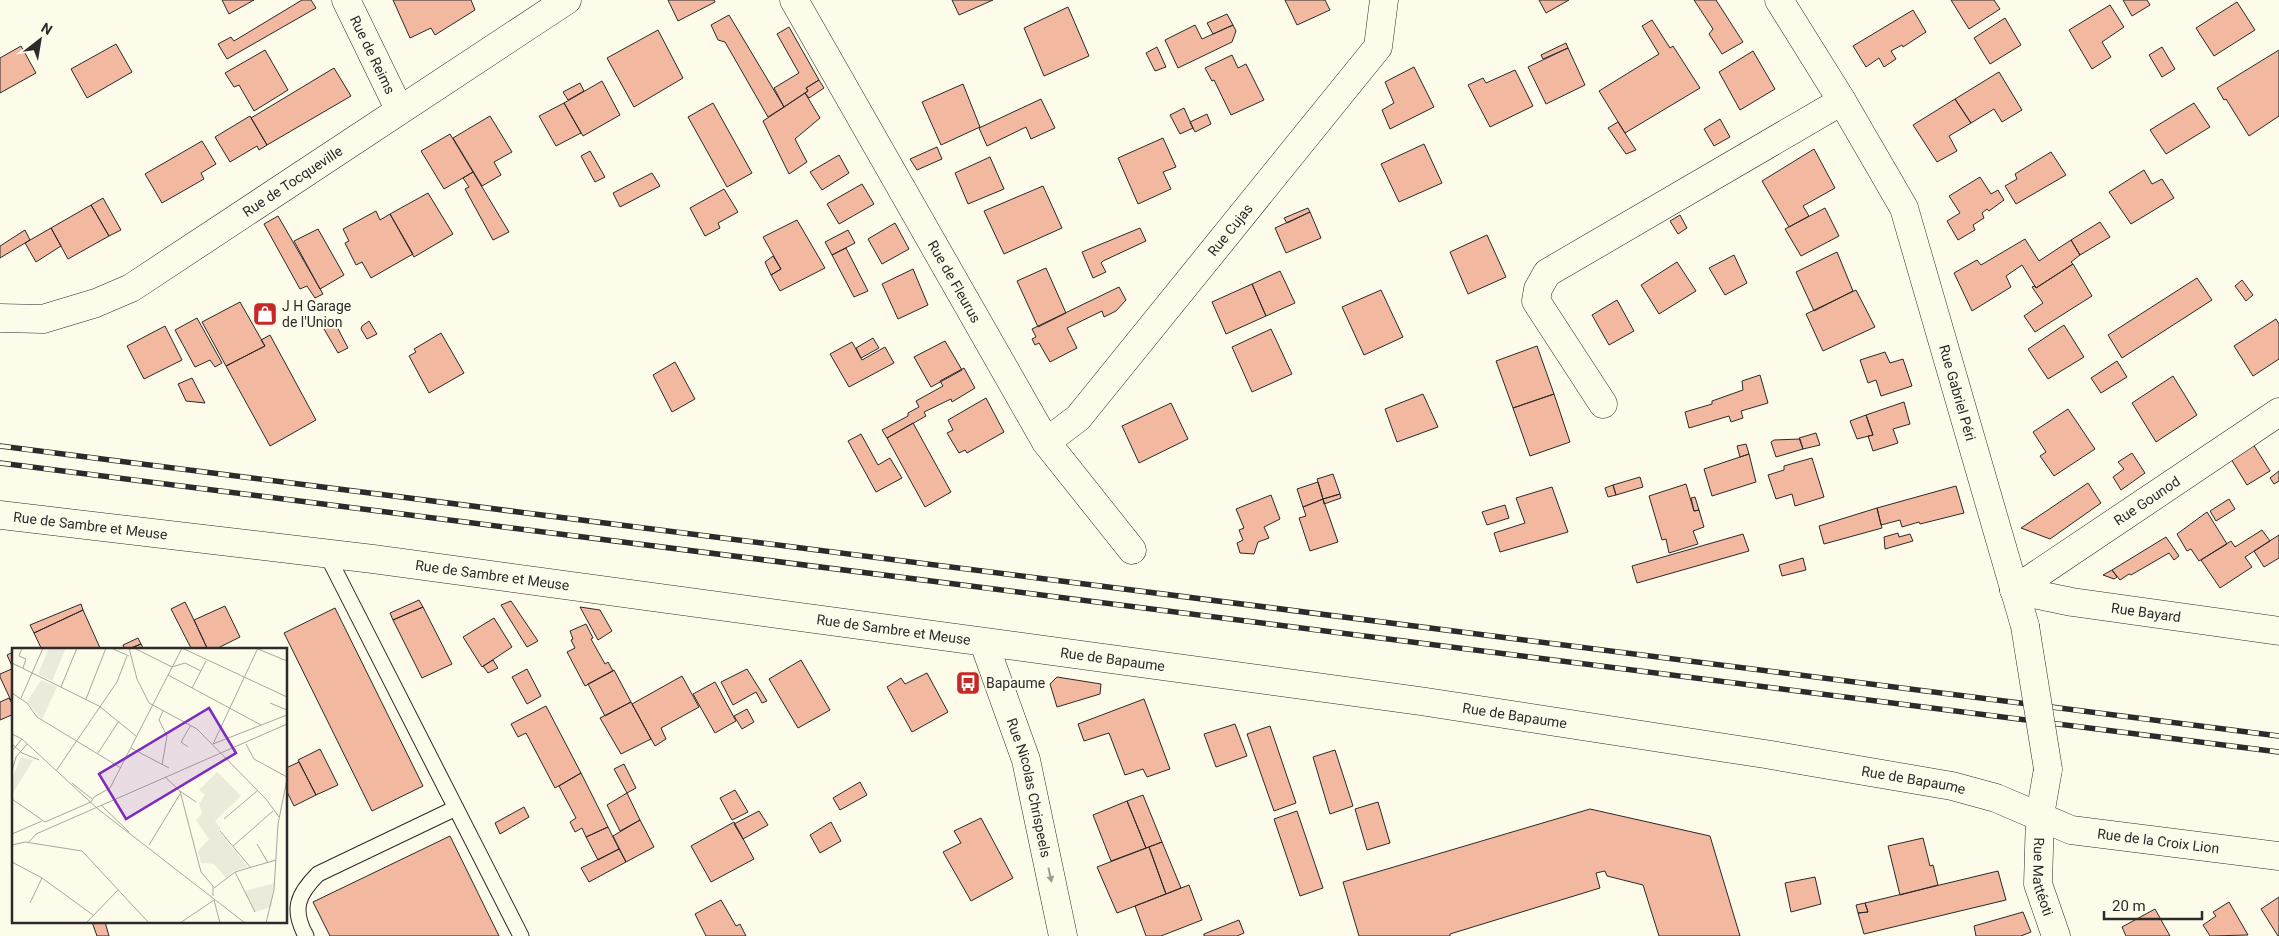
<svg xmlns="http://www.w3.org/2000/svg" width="2279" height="936" font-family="Roboto,sans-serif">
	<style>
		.building { fill: #f2b8a0; stroke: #2b2b2b }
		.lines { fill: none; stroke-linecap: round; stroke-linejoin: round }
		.lane-casing { stroke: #2b2b2b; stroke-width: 17 }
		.street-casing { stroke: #2b2b2b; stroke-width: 29 }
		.lane { stroke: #fdfbea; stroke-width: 15 }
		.street { stroke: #fdfbea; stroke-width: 28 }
		.rail-casing { stroke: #2b2b2b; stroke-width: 5.5 }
		.rail { stroke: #fdfbea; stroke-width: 4; stroke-dasharray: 11; stroke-linecap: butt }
		.street-bridge-casing { stroke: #2b2b2b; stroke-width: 29; stroke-linecap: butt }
		.street-bridge { stroke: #fdfbea; stroke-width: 28 }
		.oneway { fill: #9e9d94 }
		.labels { text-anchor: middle; stroke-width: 4; stroke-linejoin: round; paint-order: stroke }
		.street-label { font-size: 14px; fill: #2b2b2b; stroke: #fdfbea }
		.poi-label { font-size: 14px; fill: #2b2b2b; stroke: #fdfbea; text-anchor: start }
		.inset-road { fill: none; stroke: #a9a89e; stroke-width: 1 }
		.view { fill: #7b2cbf; fill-opacity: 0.15; stroke: #7b2cbf; stroke-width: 2.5 }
		.inset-edge { fill: none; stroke: #2b2b2b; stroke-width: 2.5 }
	</style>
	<rect width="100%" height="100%" fill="#fdfbea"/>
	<path class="building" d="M222 0H254L229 14Z
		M302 0H311L316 8 227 59 218 44 231 37 234 41Z
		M393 0H471L475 10 435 35 431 28 410 38Z
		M668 0H714L715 2 678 21Z
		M952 0H993L959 15Z
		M1285 0H1325L1330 10 1297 25Z
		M1539 0H1569L1546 13Z
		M1694 0H1716L1743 42 1722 54 1709 34 1713 29Z
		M1951 0H1994L2000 9 1969 29Z
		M2123 0H2147L2150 5 2132 16Z
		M2237 2 2255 30 2214 56 2196 28Z
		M2110 5 2124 27 2102 42 2111 57 2092 69 2069 30Z
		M1068 7 1089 56 1044 76 1024 28Z
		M1913 10 1926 32 1903 47 1902 45 1891 51 1896 59 1884 67 1879 58 1866 67 1853 46Z
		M1227 14 1233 25 1213 34 1207 23Z
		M729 15 784 107 768 117 725 42 718 40 711 25Z
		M2005 18 2021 45 1990 64 1974 38Z
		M1652 20 1670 48 1673 46 1700 88 1625 133 1599 91 1659 54 1642 26Z
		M1195 25 1202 39 1233 25 1236 31 1232 42 1178 68 1165 40Z
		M789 27 819 80 806 88 808 91 784 107 774 88 799 73 777 34Z
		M658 30 683 78 634 107 607 58Z
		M1566 43 1568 48 1543 59 1541 55Z
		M116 44 132 72 87 98 71 69Z
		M21 46 36 73 0 93V58Z
		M1157 47 1166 67 1155 71 1146 53Z
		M2162 47 2175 69 2162 77 2149 55Z
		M1568 48 1585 85 1546 104 1528 67Z
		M265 50 288 90 254 111 239 85 234 87 225 73Z
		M2279 50V116L2249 136 2226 99 2224 100 2217 88Z
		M1753 51 1775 89 1740 110 1719 72Z
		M1232 55 1238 68 1246 64 1264 100 1231 115 1214 80 1212 81 1205 68Z
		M1414 67 1434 107 1390 129 1382 110 1394 103 1385 82Z
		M334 68 351 96 267 145 251 118Z
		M1515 70 1533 106 1490 127 1468 85 1483 78 1486 83Z
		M1999 72 2022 110 2002 122 1994 109 1971 123 1955 99Z
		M819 80 824 88 809 98 805 93 808 91 806 88Z
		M602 81 620 115 583 136 564 103Z
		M580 83 584 91 568 100 563 92Z
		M963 84 980 127 941 145 922 102Z
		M805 93 820 118 795 139 807 162 789 174 763 121Z
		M1041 99 1055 128 1031 139 1026 127 987 146 979 128Z
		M1955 99 1971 123 1949 136 1957 151 1937 162 1913 125Z
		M564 103 581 133 556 146 539 116Z
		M713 103 752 173 727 187 688 117Z
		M2194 103 2210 127 2166 154 2150 130Z
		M1184 108 1193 128 1180 134 1170 115Z
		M1207 114 1211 124 1195 132 1190 122Z
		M250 116 267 145 259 150 257 146 230 162 215 137Z
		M490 116 512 152 494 162 501 175 482 186 453 138Z
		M1720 119 1730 137 1714 146 1704 129Z
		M1618 122 1625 133 1636 150 1626 154 1608 128Z
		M450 134 473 172 444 189 421 151Z
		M1163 138 1176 167 1163 172 1171 189 1138 204 1118 158Z
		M202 141 216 164 201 173 204 179 162 203 145 174Z
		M1424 144 1442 183 1399 202 1381 164Z
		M937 147 942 159 917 170 910 159Z
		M1814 149 1835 188 1803 206 1809 216 1789 227 1762 181Z
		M590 151 605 177 595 182 581 156Z
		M2051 152 2066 175 2016 204 2005 186 2017 179 2015 174Z
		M839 155 849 173 822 190 810 172Z
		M990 157 1004 189 968 204 955 173Z
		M2144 170 2152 184 2162 179 2174 198 2131 224 2109 192Z
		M473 172 509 232 493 240 465 189 469 187 463 178Z
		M652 173 660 186 620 207 613 193Z
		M1980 177 1991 194 1998 190 2004 200 1989 211 1987 209 1982 213 1984 218 1973 225 1975 230 1958 240 1947 221 1960 213 1949 196Z
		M862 184 874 204 839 224 827 204Z
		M1043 186 1062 228 1004 254 984 211Z
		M724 189 738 212 718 223 720 228 705 236 690 208Z
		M428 193 453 234 414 257 390 214Z
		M103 198 121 230 109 236 91 205Z
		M91 205 109 236 68 259 51 228Z
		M1308 208 1310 212 1287 223 1284 218Z
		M1825 208 1839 236 1801 256 1785 229Z
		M376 211 380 220 390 214 413 254 371 278 362 262 356 265 345 243 349 241 343 229Z
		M1310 212 1321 238 1286 253 1275 228Z
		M1680 215 1687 228 1678 234 1670 221Z
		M278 216 323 294 315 298 307 286 300 289 264 224Z
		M797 220 825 268 780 291 771 275 781 269 763 237Z
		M2100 222 2110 237 2080 255 2071 240Z
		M895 223 909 249 882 264 868 239Z
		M51 228 61 246 36 262 25 243Z
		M1140 228 1146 241 1103 261 1101 263 1106 272 1093 278 1082 252Z
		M318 229 344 275 320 289 294 241Z
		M25 230 30 240 0 258V246Z
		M848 230 855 243 832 255 825 242Z
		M1487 235 1506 277 1468 294 1450 252Z
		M2025 239 2039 261 2071 240 2080 255 2071 262 2073 264 2036 288 2022 265 2006 276 2011 287 1972 311 1954 273 1977 260 1981 265Z
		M846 248 868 291 854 297 832 255Z
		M1837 252 1853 291 1814 311 1796 272Z
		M1734 255 1747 283 1725 295 1709 268Z
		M773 256 781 269 771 275 765 262Z
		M1677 262 1696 291 1659 314 1641 285Z
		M2073 264 2092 296 2035 332 2024 316 2043 303 2032 287 2035 286 2036 288Z
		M1046 268 1066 313 1038 327 1017 281Z
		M913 269 928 305 898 319 882 284Z
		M1280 271 1295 303 1266 316 1252 284Z
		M2197 278 2212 300 2122 358 2108 335Z
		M2242 280 2253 295 2246 301 2235 286Z
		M1252 284 1266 316 1226 334 1212 302Z
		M1119 287 1126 300 1116 311 1104 317 1102 311 1067 328 1077 348 1050 362 1039 343 1035 345 1032 339 1036 337 1032 329Z
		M1381 290 1403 337 1364 355 1342 307Z
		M1856 290 1875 327 1823 351 1806 314Z
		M1617 300 1634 331 1609 345 1592 315Z
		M240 302 265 346 226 366 202 322Z
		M197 318 222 363 215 367 210 360 195 367 175 330Z
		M2276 319 2279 324V359L2253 376 2234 346Z
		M369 321 377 334 367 339 361 329 362 326Z
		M335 323 348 348 338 353 324 329Z
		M2064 325 2084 357 2048 379 2028 349Z
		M165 326 182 360 144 379 127 346Z
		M1271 329 1292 374 1252 392 1232 347Z
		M441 333 464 373 429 393 409 356 416 352 414 349Z
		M270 335 316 420 270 446 226 366 265 346 261 340Z
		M873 338 879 348 861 358 856 348Z
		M945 341 962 370 931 387 914 357Z
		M852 342 862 360 885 347 894 363 849 387 830 354Z
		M1537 346 1554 394 1513 408 1496 361Z
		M1885 352 1890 363 1903 359 1912 386 1881 396 1876 380 1868 383 1860 360Z
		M2117 361 2127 377 2101 393 2091 378Z
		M675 362 695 399 672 412 653 375Z
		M964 368 975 388 952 402 951 399 924 412 926 416 887 438 882 430 908 416V413L919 407 916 401 943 386 940 381Z
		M1760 375 1768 403 1741 411 1743 418 1731 422 1729 416 1689 428 1685 412 1712 404V401L1743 390 1742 381Z
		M2173 376 2197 415 2156 442 2132 403Z
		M192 378 205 403 186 401 178 384Z
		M1423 394 1438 427 1397 442 1385 409Z
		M1554 394 1570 442 1530 456 1513 408Z
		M986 398 1004 432 967 453 965 450 959 453 947 433 953 430 948 420Z
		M1904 402 1910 424 1893 429 1898 443 1873 451 1868 436 1873 435 1866 415Z
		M1171 403 1188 439 1139 463 1122 426Z
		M2068 409 2095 449 2054 476 2040 456 2046 452 2033 432Z
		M1866 415 1873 435 1857 439 1850 421Z
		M913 423 951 492 925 507 887 438Z
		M1816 433 1820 445 1803 449 1799 438Z
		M861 434 878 465 890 458 902 478 876 492 848 441Z
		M1800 439 1803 449 1776 457 1771 442 1774 440Z
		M1746 444 1749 454 1740 457 1737 446Z
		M2253 444 2270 471 2247 485 2231 459Z
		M2132 453 2145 473 2121 490 2113 477 2124 469 2118 462Z
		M1749 454 1756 482 1712 496 1704 469Z
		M1812 458 1824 497 1795 506 1792 494 1776 499 1768 475 1784 470V466Z
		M2279 471V481L2274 484 2270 478Z
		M1333 474 1340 494 1323 499 1317 479Z
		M1640 477 1643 487 1616 495 1613 485Z
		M1318 482 1323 499 1303 507 1297 489Z
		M2088 483 2101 503 2050 539 2021 528Z
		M1686 484 1694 511 1699 510 1704 527 1693 531 1698 544 1669 553 1666 539 1662 540 1649 496Z
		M1613 485 1616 495 1608 497 1605 488Z
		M1956 486 1964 513 1920 524 1919 522 1902 527 1900 520 1881 525 1877 508Z
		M1552 487 1568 532 1500 552 1494 533 1525 523 1516 498Z
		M1340 494 1341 498 1324 504 1323 499Z
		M1271 495 1280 519 1264 527 1269 538 1258 542 1254 554 1240 553 1237 543 1243 540 1239 530 1244 528 1236 509Z
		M1695 497 1699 510 1694 511 1691 498Z
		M1323 499 1338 542 1310 551 1299 518 1306 516 1303 507Z
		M2229 499 2235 509 2216 521 2210 511Z
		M1505 505 1509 518 1487 525 1482 512Z
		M1877 508 1882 528 1824 544 1819 526Z
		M2207 512 2227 544 2199 561 2191 549 2187 551 2177 534Z
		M2262 530 2270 541 2245 557 2252 567 2220 588 2201 560 2231 541 2235 547Z
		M1898 533 1899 537 1910 534 1913 541 1885 549 1884 537Z
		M1743 534 1749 551 1637 583 1632 566Z
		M2279 535V558L2264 567 2254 551Z
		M2166 537 2179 556 2174 560 2169 553 2131 575 2129 574 2120 580 2112 570Z
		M1803 558 1806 570 1782 576 1779 565Z
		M2112 570 2117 577 2114 579 2103 575Z
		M419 600 423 607 393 620 390 613Z
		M511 601 538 641 527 647 501 605Z
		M185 602 194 620 208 650H192L171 609Z
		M81 604 83 610 34 633 30 625Z
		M225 606 240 637 214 650H208L194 620Z
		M423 607 452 664 422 678 393 620Z
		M580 607 600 610 612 631 598 640Z
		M335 608 423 786 372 811 284 633Z
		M83 610 101 650H42L34 633Z
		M494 618 512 647 482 667 463 637Z
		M586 624 593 638 591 639 605 664 608 662 613 671 585 686 567 652 575 648 571 640 573 639 570 631Z
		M138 638 141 644 125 650 123 645Z
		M141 644 144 650H127Z
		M13 652 14 653 13 668 7 655Z
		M493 660 498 668 488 673 483 666Z
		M801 660 830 710 798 728 769 679Z
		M14 668V707L0 677V674Z
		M527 669 541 696 527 704 512 677Z
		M747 669 767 701 762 703 756 692 733 705 721 682Z
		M614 670 631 702 605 716 588 684Z
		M927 673 948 712 912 732 887 687 901 678 905 684Z
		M682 676 699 707 661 728 666 739 655 746 632 704Z
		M1057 677 1101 684 1100 694 1057 707 1050 684Z
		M715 682 736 721 715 733 693 694Z
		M9 698 14 707V714L0 720V702Z
		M1144 699 1170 769 1147 777 1143 769 1125 775 1109 733 1084 741 1078 724Z
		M631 702 651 739 621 754 600 718Z
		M546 706 581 773 555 788 526 733 518 737 511 724Z
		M747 709 754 722 742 729 734 716Z
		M1235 724 1247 756 1216 767 1204 734Z
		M1270 726 1296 803 1274 811 1247 734Z
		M320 749 338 785 316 795 298 760Z
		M1335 750 1353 806 1330 814 1313 757Z
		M299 762 316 795 294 806 286 790V768Z
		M624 764 636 788 627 793 614 769Z
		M581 773 608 827 586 837 582 828 575 832 570 822 576 818 559 786Z
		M860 782 867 795 840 810 833 798Z
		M735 790 748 812 732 820 720 798Z
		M627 793 640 820 620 831 607 805Z
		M1143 795 1162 842 1146 848 1127 801Z
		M1127 801 1146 848 1111 861 1093 815Z
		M1378 802 1390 843 1367 850 1355 809Z
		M524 807 529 817 500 834 495 823Z
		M1590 809 1710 836 1740 936H1659L1643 885 1607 876 1605 871 1596 873 1600 888 1450 934V936H1359L1343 882Z
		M759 811 768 825 743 839 734 824Z
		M1297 811 1323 888 1300 896 1274 819Z
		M981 818 1013 878 971 901 943 852 961 843 954 831Z
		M640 820 654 847 626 862 613 836Z
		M734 822 754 859 711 882 691 846Z
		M831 822 841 841 820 853 810 835Z
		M608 827 619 849 598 860 586 837Z
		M450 836 499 936H330L313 902Z
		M1923 838 1930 866 1933 865 1938 885 1900 895 1888 846Z
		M1162 842 1181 888 1166 894 1149 847Z
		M1149 847 1166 894 1117 913 1097 867Z
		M619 849 626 862 589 882 581 868Z
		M1998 871 2006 900 1864 934 1858 913 1868 912 1865 903Z
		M1815 877 1821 904 1791 912 1785 883Z
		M1189 885 1202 920 1161 936H1146L1135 906Z
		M2279 897V936H2278L2261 909Z
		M721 900 736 926 740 924 746 936H706L695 914Z
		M2229 902 2248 935 2210 936 2203 925 2216 916 2213 912Z
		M1865 903 1868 912 1858 913 1856 905Z
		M2155 909 2170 936H2126L2122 927Z
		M2023 912 2031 932 2021 936H1976L1974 926Z
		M1239 920 1244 933 1237 936H1204V934Z
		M92 922H105L109 936H97Z"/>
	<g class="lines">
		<defs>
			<path id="lane" d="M326 553 521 936
				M306 936C291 909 298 894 318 874L456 808"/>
			<g id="street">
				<path id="s1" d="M346 0 399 109"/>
				<path id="s2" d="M794 0 1046 442 1132 550"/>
				<path id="s3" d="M1779 0 1842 101 1904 208 2025 626"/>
				<path id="s4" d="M0 318 43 319 96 303 131 288 567 0"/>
				<path d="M1603 404 1536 301 1538 289 1547 273 1842 101"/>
				<path id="s5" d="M1046 442 1078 418 1378 47 1384 0"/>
				<path id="s6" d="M0 515 373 559 1420 701 1765 754 1952 786 1996 798 2071 830 2279 856"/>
				<path id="s7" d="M2014 590 2279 412"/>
				<path id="s8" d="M2014 590 2072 602 2279 631"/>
				<path id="s9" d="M984 643 1026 760 1063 936"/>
				<path id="s10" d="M2048 769 2040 815 2038 884 2056 936"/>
			</g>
		</defs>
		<use href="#lane" class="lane-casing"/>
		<use href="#street" class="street-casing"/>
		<use href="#lane" class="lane"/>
		<use href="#street" class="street"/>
		<defs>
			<path id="rail" d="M0 446 2279 736
				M0 463 2279 752"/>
		</defs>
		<use href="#rail" class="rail-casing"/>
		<use href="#rail" class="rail"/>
		<defs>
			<path id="street-bridge" d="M2025 626 2048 769"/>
		</defs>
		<use href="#street-bridge" class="street-bridge-casing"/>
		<use href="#street-bridge" class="street-bridge"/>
	</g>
	<defs><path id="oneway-solid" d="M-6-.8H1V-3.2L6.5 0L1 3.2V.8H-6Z" transform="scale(1.25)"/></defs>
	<use class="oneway" href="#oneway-solid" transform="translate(1050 875) rotate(78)"/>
	<defs>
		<symbol id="shop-square" viewBox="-11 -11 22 22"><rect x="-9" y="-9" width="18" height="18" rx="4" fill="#c62828" stroke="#fdfbea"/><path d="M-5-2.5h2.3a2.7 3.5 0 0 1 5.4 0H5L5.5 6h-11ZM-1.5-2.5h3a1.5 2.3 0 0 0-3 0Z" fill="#fff"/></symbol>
		<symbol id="bus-square" viewBox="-11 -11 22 22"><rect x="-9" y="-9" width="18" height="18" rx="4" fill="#c62828" stroke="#fdfbea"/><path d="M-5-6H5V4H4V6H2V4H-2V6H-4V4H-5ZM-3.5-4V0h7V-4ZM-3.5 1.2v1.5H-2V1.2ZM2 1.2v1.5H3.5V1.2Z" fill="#fff"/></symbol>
	</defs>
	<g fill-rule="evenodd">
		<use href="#shop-square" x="251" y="300" width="28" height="28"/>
		<use href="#bus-square" x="954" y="669" width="28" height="28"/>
	</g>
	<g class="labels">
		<g class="street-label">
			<text dy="5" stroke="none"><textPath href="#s1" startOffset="61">Rue de Reims</textPath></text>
			<text dy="5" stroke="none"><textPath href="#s4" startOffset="330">Rue de Tocqueville</textPath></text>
			<text dy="5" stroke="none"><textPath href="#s5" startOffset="282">Rue Cujas</textPath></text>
			<text dy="5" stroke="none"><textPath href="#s2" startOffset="324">Rue de Fleurus</textPath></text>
			<text dy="5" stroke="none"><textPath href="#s3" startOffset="435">Rue Gabriel Péri</textPath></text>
			<text dy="5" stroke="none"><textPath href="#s7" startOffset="160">Rue Gounod</textPath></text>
			<text dy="5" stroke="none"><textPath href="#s6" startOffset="91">Rue de Sambre et Meuse</textPath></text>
			<text dy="5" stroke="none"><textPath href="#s6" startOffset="496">Rue de Sambre et Meuse</textPath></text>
			<text dy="5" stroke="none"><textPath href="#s8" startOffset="134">Rue Bayard</textPath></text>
			<text dy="5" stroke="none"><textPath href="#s6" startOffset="901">Rue de Sambre et Meuse</textPath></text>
			<text dy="5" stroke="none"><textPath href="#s6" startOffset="1122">Rue de Bapaume</textPath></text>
			<text dy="5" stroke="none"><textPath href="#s6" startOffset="1528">Rue de Bapaume</textPath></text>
			<text dy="5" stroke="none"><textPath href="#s6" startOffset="1932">Rue de Bapaume</textPath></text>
			<text dy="5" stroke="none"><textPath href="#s9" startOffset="152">Rue Nicolas Chrispeels</textPath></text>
			<text dy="5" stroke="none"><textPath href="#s6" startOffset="2186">Rue de la Croix Lion</textPath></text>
			<text dy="5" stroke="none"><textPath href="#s10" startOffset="109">Rue Mattéoti</textPath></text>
		</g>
		<g class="poi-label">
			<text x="282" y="311">J H Garage<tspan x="282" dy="16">de l'Union</tspan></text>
			<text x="986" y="688">Bapaume</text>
		</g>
	</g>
	<g transform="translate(12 648)">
		<rect width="275" height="275" fill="#fdfbea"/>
		<path d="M37 0H54L40 33 26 26ZM29 32 45 39 30 71 15 54ZM9 109 21 112 0 147V131ZM205 124 229 148 203 173 209 181 207 184 236 219 222 223 214 230 202 216 189 215 186 203 197 191 184 172 190 165 187 156 193 147 187 142ZM262 235 259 259 243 264 233 243Z" fill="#ecebdb"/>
		<path class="inset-road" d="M10 0 7 8 14 11 11 20M99 0 117 8M117 0 125 31 137 55 185 81 254 151 267 169M122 0 160 19 173 15 189 23M170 0 275 49M246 1 275 13M0 15 87 58 124 88M156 27 249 77M49 39 65 0M180 40 194 13M0 45 15 55 25 69 109 120M9 50 31 0M74 51 94 0M258 55 275 62M0 86 10 91 86 161 233 275M0 96 10 105 27 112M201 96 246 0M201 96 275 67M234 96 242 111 275 129M176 99 169 94 179 77M119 100 157 120M0 103 10 91M86 105 107 73M150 117 155 88 147 72 151 63M0 123 4 109 15 96M44 123 105 34 115 8M153 129 168 143 189 224 201 238V248M60 135 80 151M168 143 184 154M0 151 33 174 79 154 82 149 98 140 170 0M89 157 117 184M212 171 245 143M208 183 239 220M0 186 30 173M17 194 24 186 275 76M245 196 256 215M0 197 13 194 70 203 137 275M137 197 168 146M221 198 261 163M0 214 30 230 81 267M223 224 243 264M202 240 223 224 264 212M18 255 30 230M74 275 106 242M168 275 202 252 208 275M254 275 262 242 266 176 275 131"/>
		<path class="view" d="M197 60 224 105 114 171 87 126Z"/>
		<rect width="275" height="275" class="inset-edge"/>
	</g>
	<g transform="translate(40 40) rotate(31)" stroke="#fdfbea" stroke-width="4" paint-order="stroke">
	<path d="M0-4L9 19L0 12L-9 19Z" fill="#2b2b2b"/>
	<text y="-8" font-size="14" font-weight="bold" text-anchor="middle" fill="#2b2b2b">N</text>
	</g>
	<path d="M2104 911v8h98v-8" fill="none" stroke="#2b2b2b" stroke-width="2.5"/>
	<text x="2112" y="911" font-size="15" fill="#2b2b2b" stroke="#fdfbea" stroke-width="4" paint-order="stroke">20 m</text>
</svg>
